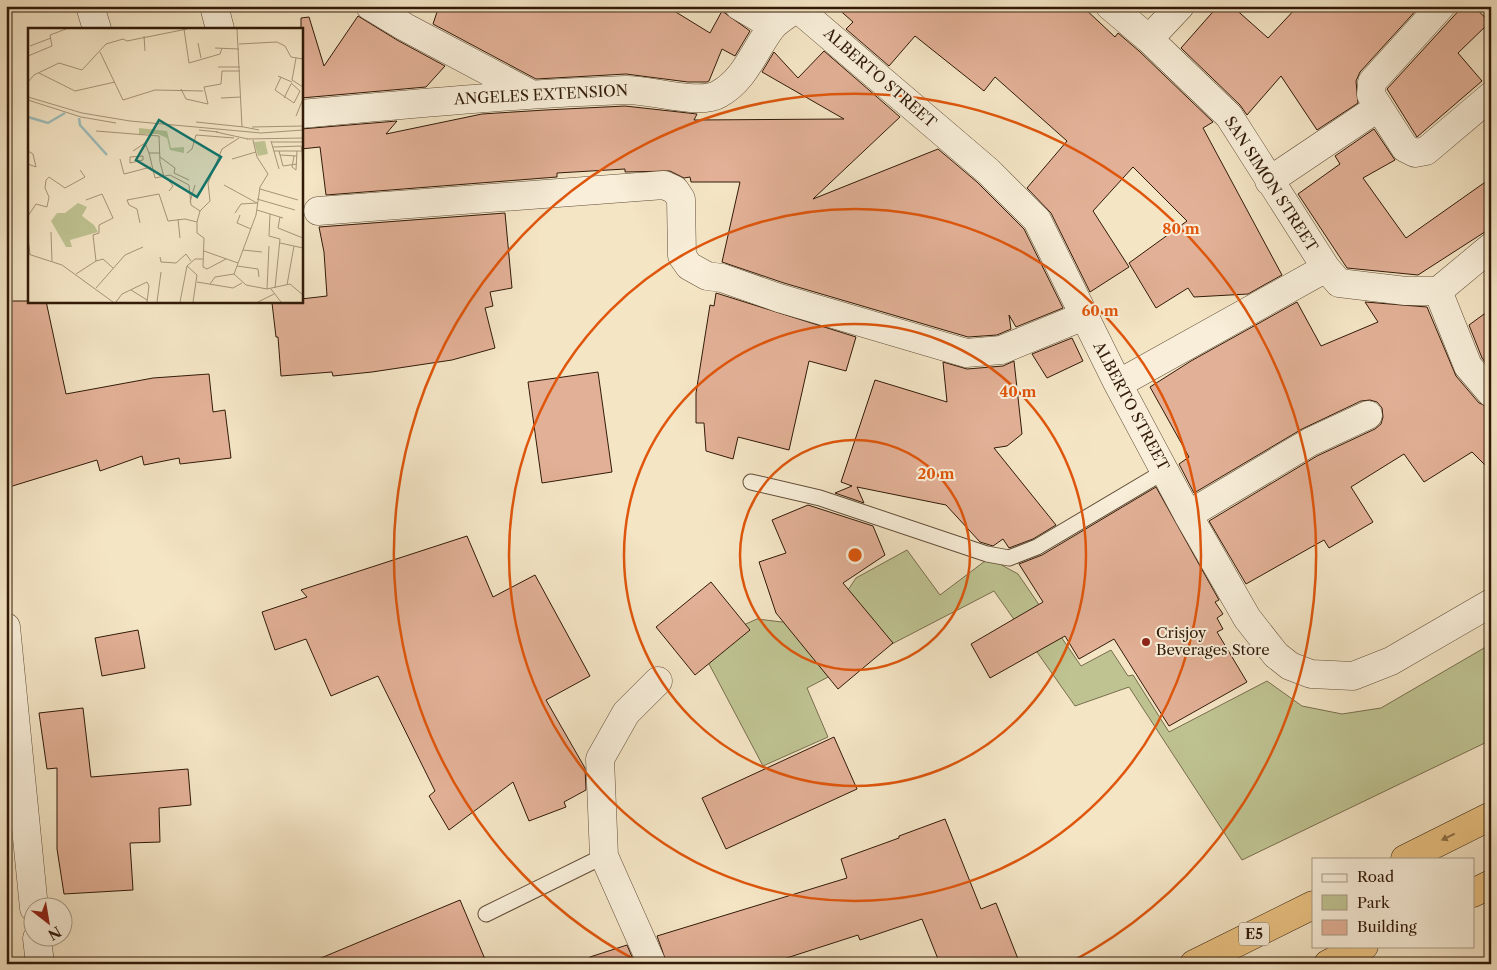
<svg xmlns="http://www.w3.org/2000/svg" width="1497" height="970" font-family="'Libre Caslon Text',serif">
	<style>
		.green { fill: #bfc392; stroke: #786e4d }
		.building { fill: #e2b096; stroke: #311a08 }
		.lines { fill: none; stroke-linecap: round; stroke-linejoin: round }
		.lane-casing { stroke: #624d37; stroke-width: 17 }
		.street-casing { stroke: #624d37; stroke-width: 29 }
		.highway-casing { stroke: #311a08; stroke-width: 29 }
		.lane { stroke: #f8eed9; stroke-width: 15 }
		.street { stroke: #f8eed9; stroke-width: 28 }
		.highway { stroke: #eac282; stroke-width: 28 }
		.oneway { fill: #8e6e45 }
		.ring { fill: none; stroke: #df560c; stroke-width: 2.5 }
		.poi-dot { fill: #8f2418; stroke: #f8eed9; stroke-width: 2 }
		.labels { text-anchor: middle; stroke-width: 4; stroke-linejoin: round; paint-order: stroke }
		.shield { fill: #f8eed9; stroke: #6d5a47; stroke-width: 1 }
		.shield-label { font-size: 14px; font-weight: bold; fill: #311a08 }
		.street-label { font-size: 15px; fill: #311a08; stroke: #f8eed9 }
		.poi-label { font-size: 15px; fill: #311a08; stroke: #f8eed9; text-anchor: start }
		.inset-river { fill: none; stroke: #9ebdbb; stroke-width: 2.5 }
		.inset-road { fill: none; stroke: #a69479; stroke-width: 1 }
		.view { fill: #0f766e; fill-opacity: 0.15; stroke: #0f766e; stroke-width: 2.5 }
		.inset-edge { fill: none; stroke: #311a08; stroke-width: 2.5 }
		.centre { fill: #df560c; stroke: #f8eed9; stroke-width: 2.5 }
		.ring-label { font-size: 15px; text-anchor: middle; font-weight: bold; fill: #df560c; stroke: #f8eed9; stroke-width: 4; stroke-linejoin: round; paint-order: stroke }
	</style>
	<rect width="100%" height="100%" fill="#f4e5c5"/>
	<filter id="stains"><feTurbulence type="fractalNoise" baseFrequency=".004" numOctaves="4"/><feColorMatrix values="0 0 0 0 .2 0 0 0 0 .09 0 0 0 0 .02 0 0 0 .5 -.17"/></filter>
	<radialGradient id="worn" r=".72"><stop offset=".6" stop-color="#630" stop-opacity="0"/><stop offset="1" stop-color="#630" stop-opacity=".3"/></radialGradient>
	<path class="green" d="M907 550 940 595 989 558 1018 574 1081 666 1111 650 1128 676 1133 675 1169 732 1267 681 1302 706 1342 714 1381 708 1491 644V740L1242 860 1129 687 1075 706 994 591 807 688 828 737 763 766 699 645 757 619 782 622 846 593 856 578Z"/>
	<path class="building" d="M439 6H666L710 33 722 11 750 31 735 56 722 49 709 81 707 82H688L626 74 536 79 433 24Z
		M835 6H1082L1115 37 1118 33 1139 51 1213 122 1203 128 1282 275 1248 294 1194 297 1188 288 1156 308 1129 263 1187 221 1133 167 1093 211 1129 267 1090 292 1051 213 1027 188 1067 141 995 77 984 91 915 36 889 66 846 29 853 22Z
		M1218 6H1232L1268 38 1298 6H1420L1360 72 1356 81 1358 103 1317 130 1281 76 1247 115 1240 105 1181 48Z
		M1463 6H1473L1490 22 1458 53 1482 81 1417 137 1387 89Z
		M358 16 397 40 445 66 426 87 301 98V18L309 17 324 66Z
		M824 51 900 117 813 199 938 149 977 182 1024 229 1063 308 1016 327 1009 315 1011 329 997 335 968 337 784 283 722 262 740 182H691L690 177 684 178 670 171 625 172V169L557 173V177L326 195 320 147 301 149V129L397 121 386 134 482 114 545 110 625 106 697 114 694 120 844 119 762 72 774 52 798 78Z
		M1374 129 1395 160 1363 178 1406 238 1491 178V228L1418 275 1347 268 1298 194 1340 164 1335 156Z
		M505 213 512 288 490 292 493 306 485 308 495 348 452 360 372 372 333 376 332 372 281 376 278 337H276L272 303 301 301V299L327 296 324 252 319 227Z
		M716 293 856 337 846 371 809 361 789 450 738 437 733 459 706 451 704 423H696V393L710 305 714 306Z
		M6 301H46L66 394 153 378 209 374 213 412 225 410 231 458 180 464 179 458 144 465 142 456 100 471 97 460 6 488Z
		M1297 302 1321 346 1378 322 1365 302 1427 307 1456 376 1479 403 1491 408V471L1472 452 1424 482 1404 454 1351 487 1373 522 1329 548 1324 540 1246 584 1209 521 1317 456 1375 429 1381 424 1383 417 1382 408 1377 402 1370 400 1361 401 1302 429 1194 493 1179 464 1189 457 1150 387 1191 361Z
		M1491 309V369L1482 358 1469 325Z
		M1072 338 1083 361 1047 378 1032 354Z
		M1014 361 1022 434 1007 446 994 448 1056 525 1033 539 1009 548 1003 539 993 546 980 542 946 505 857 487 864 503 835 493 852 486 841 482 875 380 947 402 943 362 967 369 1003 366Z
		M598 372 612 472 542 483 528 382Z
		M1156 487 1219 600 1215 602 1223 614 1217 618 1223 629 1217 632 1247 682 1169 726 1114 639 1079 659 1065 636 990 678 971 644 1043 602 1019 564 1042 555Z
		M808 505 873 526 885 555 843 583 893 643 838 689 776 613 759 562 786 553 772 520Z
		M467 536 493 597 535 575 590 676 546 700 585 768 586 790 564 802 566 807 529 821 513 782 449 830 429 796 435 791 378 676 331 696 306 639 275 650 262 612 307 597 301 590Z
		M711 582 750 630 695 675 656 627Z
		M138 630 145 668 102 676 95 638Z
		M83 708 91 777 188 769 191 805 159 808 160 842 130 843 133 890 64 894 57 849V768L47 769 39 713Z
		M834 737 857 789 726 849 702 798Z
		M945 819 981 909 996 903 1020 964H940L922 919 860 940 858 935 768 964H667L657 936 847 878 841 859 899 838V836Z
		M460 900 487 964H309V963Z
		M627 945 635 964H591L590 957Z"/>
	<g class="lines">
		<defs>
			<path id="lane" d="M751 482 820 498 987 554 1009 558 1037 547 1165 471
				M486 914 604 856"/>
			<path id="street" d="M90 6 97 29
				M214 6 220 29
				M370 6 405 27 531 94
				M739 6 773 26
				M1110 6 1149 39 1229 116 1326 268 1339 283 1406 291H1438L1491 247
				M1441 6 1372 82 1371 95 1405 148 1415 153 1426 151 1491 96
				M797 8 988 171 1037 220 1118 384 1188 515 1247 618 1276 655 1290 666 1311 674 1353 676 1391 661 1491 603
				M1149 39 1180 6
				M301 114C409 104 517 94 625 90 649 89 699 106 719 94 746 79 754 50 772 27 779 19 791 13 799 6
				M1269 181 1379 107
				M318 211 664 185 675 190 681 199 682 256 689 266 707 276 722 278 779 298 966 353 1001 350 1084 316
				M1438 291 1468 366 1491 393
				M1118 384 1326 268
				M1188 515 1310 442 1368 415
				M6 627 34 908
				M37 938 40 964
				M652 964 604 856 600 759 626 713 658 681"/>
			<path id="highway" d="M1405 859 1491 816
				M1473 893 1491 884
				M1194 964 1313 905
				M1328 964 1364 946"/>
		</defs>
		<use href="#lane" class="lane-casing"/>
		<use href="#street" class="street-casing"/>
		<use href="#highway" class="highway-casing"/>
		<use href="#lane" class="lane"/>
		<use href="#street" class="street"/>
		<use href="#highway" class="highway"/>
	</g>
	<defs><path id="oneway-solid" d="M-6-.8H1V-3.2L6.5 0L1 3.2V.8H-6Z" transform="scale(1.25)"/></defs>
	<use class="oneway" href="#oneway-solid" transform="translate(1448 837) rotate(154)"/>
	<g class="ring">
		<circle cx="855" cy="555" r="115"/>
		<circle cx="855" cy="555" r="231"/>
		<circle cx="855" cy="555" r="346"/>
		<path d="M639 962A461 461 0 1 1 1071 962"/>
	</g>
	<circle class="poi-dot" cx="1146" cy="642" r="5"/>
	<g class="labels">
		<rect class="shield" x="1239" y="922.5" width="30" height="23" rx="4"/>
		<g class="shield-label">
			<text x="1254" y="939">E5</text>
		</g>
		<g class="street-label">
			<text transform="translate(880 78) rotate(41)" y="5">ALBERTO STREET</text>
			<text transform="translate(541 95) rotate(-3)" y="5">ANGELES EXTENSION</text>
			<text transform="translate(1271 184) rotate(57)" y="5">SAN SIMON STREET</text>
			<text transform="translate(1131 406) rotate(62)" y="5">ALBERTO STREET</text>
		</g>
		<g class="poi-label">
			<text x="1156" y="638">Crisjoy<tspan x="1156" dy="17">Beverages Store</tspan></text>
		</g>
	</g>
	<g transform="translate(28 28)">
		<rect width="275" height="275" fill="#f4e5c5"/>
		<path d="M111 100 139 103 143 120 156 119V125L142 122 139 110 130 106H111ZM237 113 240 126 230 128 226 114ZM50 175 59 179 54 188 66 197 70 204 42 212 44 219H38L23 193 29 185H37Z" fill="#bfc392"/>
		<path class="inset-river" d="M0 89 20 95 37 85M51 90 52 97 79 127"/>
		<path class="inset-road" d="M156 1 161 35 192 26 194 20M209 1 214 99M116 8 117 23M95 11 99 13 159 1M170 15 173 30M211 16 249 14 257 18 263 29 275 31M2 18 23 10M187 20 211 21M72 24 95 72 127 62 175 63M0 28 24 18 22 7 38 1M268 30 264 52 275 59M190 39H212M11 45 47 63 87 54M250 48 264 54M253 49 247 62 266 75 272 63 263 55M0 54 6 47 31 35 54 42 78 16 95 11M153 61 158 71 180 76 176 59 193 56 194 43H212M0 69 54 85 102 93 233 105 275 102M193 70 213 69M256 70 263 56M0 72 53 89 88 95M268 88 275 71M168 94 216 99M216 99 231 102M224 99 275 98M171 102 190 104M68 103 131 108 132 134 136 149M188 104 220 111M219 111 275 110M243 113 251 141M243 114H275M245 119 273 118M0 123 5 126 8 139 0 136M105 123 117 115 121 125H132M246 123H274L273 118M251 123 255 138 269 136M274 123 275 147M121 125 127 150 142 147 161 157 163 177 172 183M159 125 164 121 168 107 206 110M252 127 269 128M115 128V132L102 135V129ZM266 128 264 139 268 142M132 129 147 140 146 145 161 152M92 131 96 146 123 139M204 131 228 124M268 142 269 123M138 149 145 158 141 163M196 157 229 175M232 161 270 172M229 171 267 182M162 174 167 157M229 182 255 190M207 185 213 176 229 175M242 186 241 208 252 211 247 260M212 187 209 195 223 201M0 188 8 176 19 179 21 169 17 160 18 152 21 149 37 160 57 149 52 142M252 189 250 200 275 210M150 191 152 210M140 193 157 191 169 194M112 195 109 181 101 177 99 172 131 166 140 193M23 204 24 233M0 211 2 226M252 215 275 220M215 222 234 224M176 223 210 235M0 226 34 237 85 274M132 229 133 234 148 235 158 226 163 233M198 231 179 241 175 239 176 210 169 205V194L172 183 182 173 180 155 194 121 211 110M68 233 75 231 85 240M159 238 169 247 165 274M209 238 230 241 231 249M48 246 68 233 65 207 71 205V197L85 190 74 166 58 172M206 246 228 187 232 159 240 146 229 129 225 112M206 246 218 257 239 261 262 256 275 267M169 254 205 260 214 255M182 256 187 249 206 246M259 257 266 218M68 260 97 227 115 219M239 261 241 218M243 261 253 274M103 262 119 272M88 274 94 266 119 254 121 258 119 274M129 274 133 244M152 274 159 238 167 231H175M230 274 246 266"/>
		<path class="view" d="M131 92 193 129 169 169 108 132Z"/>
		<rect width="275" height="275" class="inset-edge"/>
	</g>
	<circle cx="855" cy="555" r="8" class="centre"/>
	<g class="ring-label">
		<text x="1181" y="234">80 m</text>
		<text x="1100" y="316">60 m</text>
		<text x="1018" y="397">40 m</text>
		<text x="936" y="479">20 m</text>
	</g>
	<rect width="1497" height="970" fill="none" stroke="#f4e5c5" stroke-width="25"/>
	<rect x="8" y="8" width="1482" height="955" fill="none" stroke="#311a08" stroke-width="2.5"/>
	<rect x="12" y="12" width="1472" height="945" fill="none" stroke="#311a08"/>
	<rect x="1312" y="858" width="162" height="90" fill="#f8eed9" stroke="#a89985"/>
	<rect x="1322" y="874" width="25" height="8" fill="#f8eed9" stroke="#a89985"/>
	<text x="1357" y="882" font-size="15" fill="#311a08">Road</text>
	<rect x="1322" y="895" width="25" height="15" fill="#bfc392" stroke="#a89985"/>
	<text x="1357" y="908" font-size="15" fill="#311a08">Park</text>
	<rect x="1322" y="920" width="25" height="15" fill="#e2b096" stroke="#a89985"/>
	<text x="1357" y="932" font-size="15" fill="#311a08">Building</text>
	<g transform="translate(48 922) rotate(149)"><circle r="24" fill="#f8eed9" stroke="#a89985"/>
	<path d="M0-4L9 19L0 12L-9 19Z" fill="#8f2418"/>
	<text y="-8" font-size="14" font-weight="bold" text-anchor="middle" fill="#311a08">N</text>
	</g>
	<rect width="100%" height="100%" filter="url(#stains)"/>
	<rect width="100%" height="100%" fill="url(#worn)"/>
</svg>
